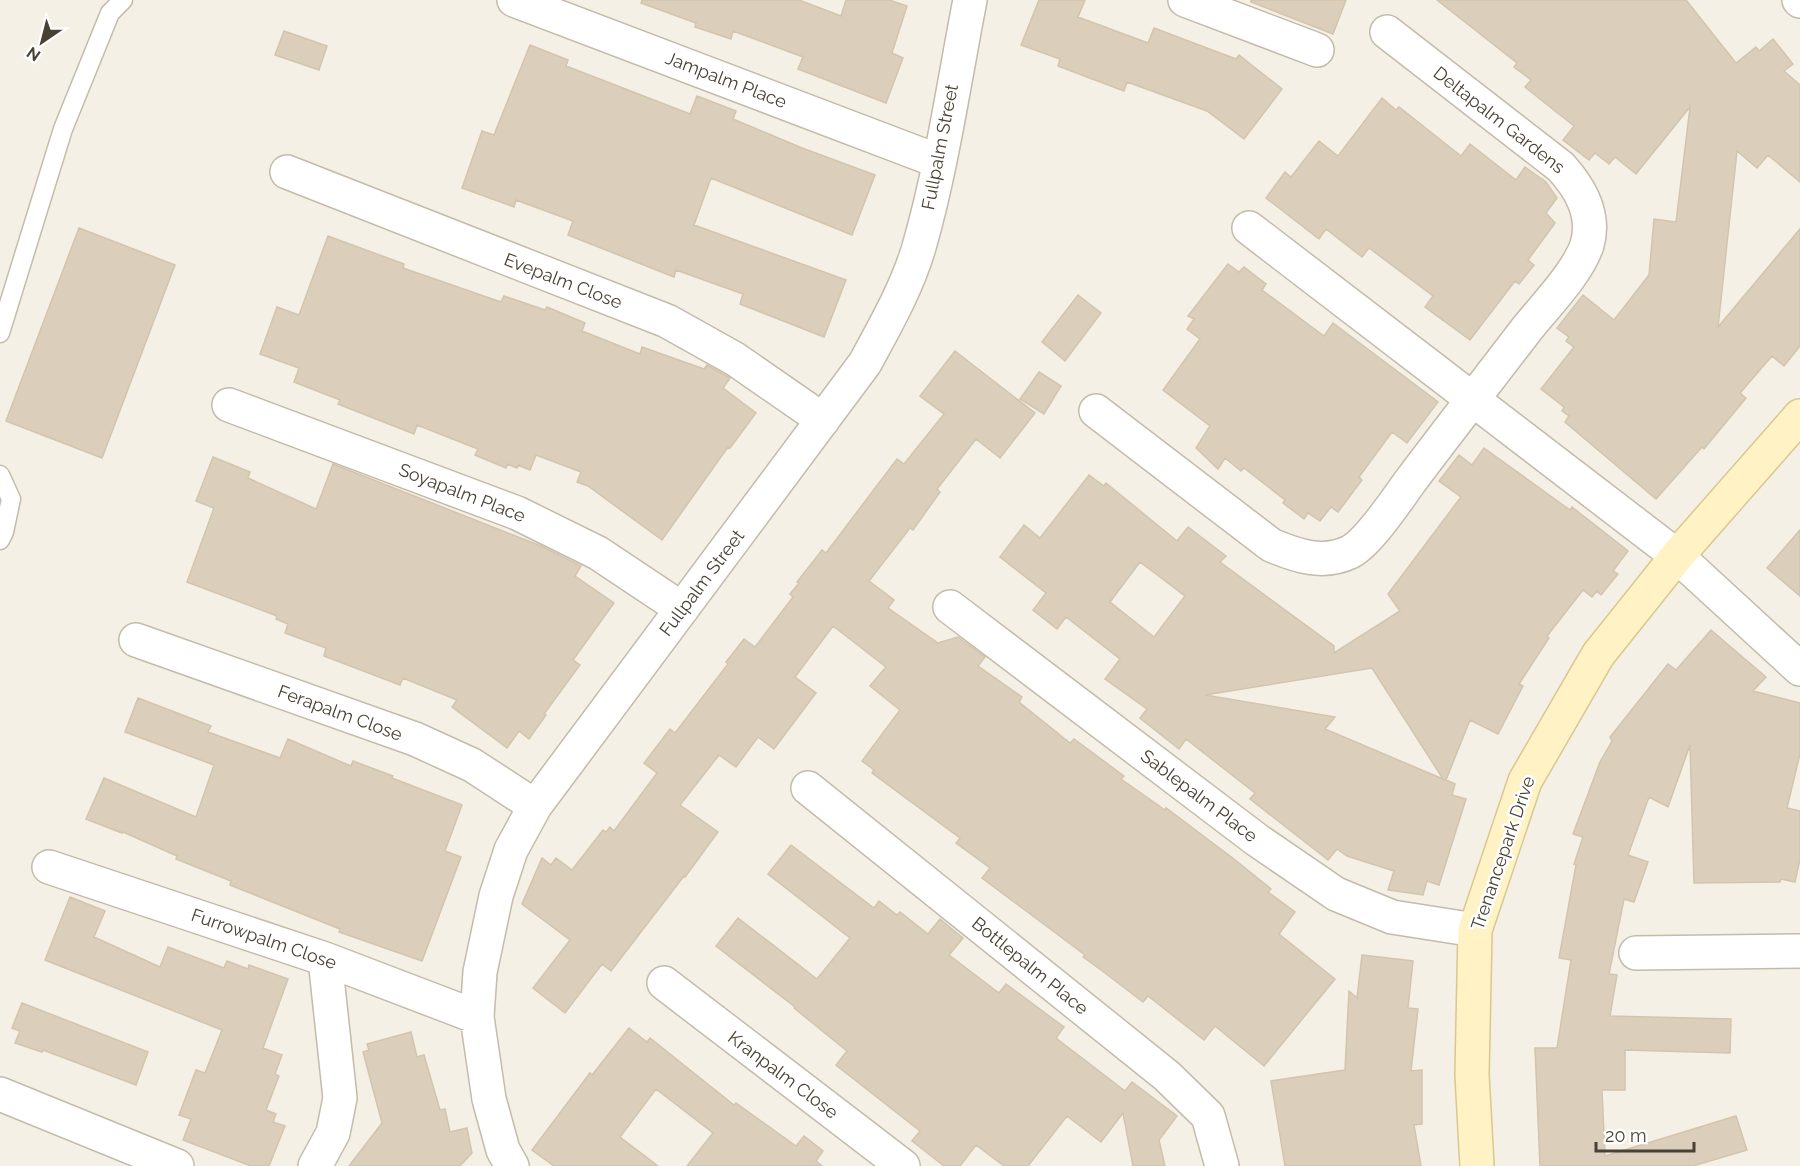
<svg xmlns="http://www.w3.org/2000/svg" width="1800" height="1166" font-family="Raleway,sans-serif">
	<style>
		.building { fill: #dbcfbc; stroke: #d3c4ac; stroke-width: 1.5; fill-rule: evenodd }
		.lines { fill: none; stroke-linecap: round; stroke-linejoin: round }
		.lane-casing { stroke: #c4bbaa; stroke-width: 21 }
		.street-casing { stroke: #c4bbaa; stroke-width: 36 }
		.secondary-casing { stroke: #d9c790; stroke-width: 36 }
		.lane { stroke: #fff; stroke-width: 18 }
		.street { stroke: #fff; stroke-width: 33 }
		.secondary { stroke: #fff2c5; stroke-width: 33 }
		.labels { text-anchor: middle; stroke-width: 5; stroke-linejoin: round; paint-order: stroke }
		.street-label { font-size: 18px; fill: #484134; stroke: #fff }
	</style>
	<rect width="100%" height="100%" fill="#f5f0e5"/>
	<path class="building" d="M642 0H799L841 16 846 0H889L907 6 892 53 903 58 886 103 798 69 803 57 733 31 731 39 695 27 696 23 641 3Z
		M1039 0H1085L1078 17 1148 43 1154 28 1236 59 1239 55 1282 89 1244 139 1207 111 1127 82 1124 91 1058 66 1060 59 1021 45Z
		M1251 0H1346L1333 34 1251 2Z
		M1437 0H1686L1736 63 1756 47 1759 51 1773 39 1793 64 1784 71 1800 85V182L1768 155 1757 168 1737 151 1718 327 1800 229V346L1784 366 1772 356 1740 393 1746 398 1704 449 1702 447 1656 499 1565 422 1569 416 1562 411 1564 407 1541 389 1574 347 1566 341 1569 337 1557 328 1583 295 1614 320 1649 275 1654 219 1676 222 1690 107 1636 174 1615 157 1609 164 1595 153 1589 160 1563 140 1574 126 1525 87 1531 80 1514 67 1517 63Z
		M284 31 327 46 319 70 275 55Z
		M530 45 568 60 566 66 690 114 697 96 736 111 733 119 802 148 875 175 852 235 711 178 694 225 846 280 824 337 740 304 743 294 676 270 674 277 568 235 573 221 516 200 514 207 462 188 482 131 494 135Z
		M1382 98 1396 110 1399 107 1461 156 1470 144 1516 180 1525 167 1546 182 1557 198 1546 213 1555 223 1528 260 1534 265 1519 284 1515 281 1470 340 1425 307 1433 296 1369 248 1362 257 1326 229 1319 239 1266 198 1285 172 1291 177 1319 141 1338 156Z
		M79 228 175 265 102 458 6 421Z
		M328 236 404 264 403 268 501 302 504 296 545 310 547 307 585 323 582 331 640 354 642 347 704 369 707 365 730 378 723 388 756 413 730 448 728 447 662 540 588 486 577 482 581 472 536 455 530 470 518 465 517 468 507 464 506 468 475 455 478 449 417 425 414 434 338 404 340 400 294 382 299 368 260 354 277 307 299 315Z
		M1228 264 1239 272 1244 267 1266 284 1262 290 1324 336 1333 323 1438 402 1407 443 1392 432 1359 477 1362 480 1338 512 1331 507 1320 521 1308 513 1304 519 1283 503 1285 500 1244 468 1241 471 1225 458 1218 469 1196 448 1210 426 1163 390 1200 339 1187 329 1194 319 1188 316Z
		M1078 295 1101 313 1065 361 1042 342Z
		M955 351 1035 413 1000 458 976 439 937 489 940 492 913 530 910 528 869 581 894 600 888 608 938 643 958 637 985 657 978 666 1022 697 1019 702 1070 743 1074 739 1124 776 1121 779 1165 810 1166 808 1234 859 1271 889 1268 892 1295 912 1279 934 1335 979 1264 1066 1215 1026 1204 1040 1148 996 1143 1002 1101 970 1083 957 1085 955 982 878 990 868 956 843 960 838 872 773 874 770 862 761 900 710 870 686 886 667 833 626 795 677 816 693 774 749 758 737 736 767 719 755 680 805 718 832 685 877 684 876 611 971 602 964 565 1013 533 988 570 940 522 904 542 858 551 865 556 858 572 870 603 830 606 832 610 827 614 831 657 773 644 763 670 729 675 733 728 664 726 662 744 639 755 647 793 597 790 594 799 583 797 582 822 550 826 553 897 459 904 464 944 414 920 396Z
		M1039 372 1061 386 1044 414 1020 399Z
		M1484 448 1570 510 1572 507 1628 551 1613 571 1618 574 1601 595 1597 591 1592 597 1583 590 1547 636 1549 638 1519 684 1523 686 1498 734 1470 720 1446 780 1455 784 1452 795 1466 799 1439 885 1427 881 1423 895 1388 890 1394 871 1347 856 1337 849 1328 860 1250 799 1255 793 1186 739 1179 749 1140 718 1147 709 1105 679 1120 659 1066 617 1057 629 1033 610 1046 593 1000 557 1024 525 1040 538 1089 475 1104 486 1106 483 1177 541 1188 527 1226 556 1220 562 1334 646V653L1400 611 1388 594 1461 497 1439 481 1459 455 1472 465ZM1140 562 1185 596 1154 637 1110 602ZM1372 668 1443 779 1325 729 1335 717 1205 695Z
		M213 457 250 472 248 478 316 509 333 464 541 546 581 566 575 576 614 603 573 660 580 665 544 714 546 715 529 739 519 731 507 748 452 707 457 700 403 678 400 685 324 656 326 648 285 633 288 624 276 619 277 616 187 582 214 508 196 501Z
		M1800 530V596L1767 568Z
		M1711 630 1766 677 1753 691 1800 703V754L1787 808 1800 811V859L1795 882 1781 879 1780 882 1694 883 1690 745 1668 807 1649 797 1628 855 1648 862 1634 902 1624 899 1609 974 1617 975 1610 1016 1731 1019 1730 1053 1625 1050V1090H1602L1605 1156 1736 1116 1747 1150 1693 1166H1540L1535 1048H1557L1571 960 1559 958 1576 865 1574 864 1583 837 1573 834 1600 762 1612 741 1610 737 1668 664 1676 670Z
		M138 698 211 726 208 732 280 758 288 739 351 766 353 761 393 776 392 778 462 805 445 851 461 857 422 961 339 932 340 929 230 885 231 881 176 859 177 856 123 832 122 833 86 819 104 778 196 817 214 765 125 732Z
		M791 845 874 908 879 901 897 915 900 912 928 934 940 919 963 938 949 955 999 993 1006 984 1064 1027 1056 1038 1125 1091 1132 1082 1177 1116 1159 1140 1165 1166H1133L1123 1113 1101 1142 1067 1116 1028 1166H1004L976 1145 960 1166H944L912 1141 920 1131 836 1065 847 1051 794 1008 795 1007 716 946 738 918 817 979 850 938 768 874Z
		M70 897 105 911 94 937 160 967 168 947 224 968 227 961 248 969 249 965 288 979 263 1048 282 1055 275 1074 279 1076 266 1110 276 1114 273 1122 285 1126 269 1166H251L183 1140 191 1119 179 1115 196 1070 205 1073 222 1030 45 960Z
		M1362 955 1413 961 1408 1008 1418 1009 1411 1071 1422 1070V1124L1414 1125 1421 1166H1285L1271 1081 1345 1070 1349 991 1357 998Z
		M22 1003 148 1052 136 1085 43 1050 42 1052 15 1043 20 1031 12 1028Z
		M629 1028 647 1042 650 1038 734 1105 736 1103 796 1146 804 1136 823 1151 816 1161 822 1166H687L713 1133 656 1089 620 1137 658 1166H554L532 1150 590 1073 592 1075Z
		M411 1032 417 1057 424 1055 440 1110 445 1109 450 1132 467 1128 472 1153 460 1166H349L382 1123 363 1052 369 1050 367 1044Z"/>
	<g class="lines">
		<defs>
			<path id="lane" d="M0 333 63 129 110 13 123 0
				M0 475 11 499 4 532 0 540"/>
			<path id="street" d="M514 0 938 161
				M1185 0 1317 50
				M1799 0 1800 1
				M287 172 667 321 735 359 823 420
				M1249 228 1677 556 1800 669
				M229 405 517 513 598 553 682 609
				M1096 411 1271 545C1297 556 1323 565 1350 552 1369 542 1396 501 1409 483 1448 431 1487 381 1526 330 1545 306 1577 274 1587 245 1596 214 1580 188 1561 167L1387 32
				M950 607 1257 840 1336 894 1392 917 1475 930
				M136 640 415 739 472 765 535 806
				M808 788 1167 1076 1208 1116 1222 1166
				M49 867 325 959 477 1017
				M1636 953 1800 951
				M664 983 903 1166
				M0 1094 177 1166
				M315 1166 333 1133 340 1098 325 959
				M512 1166 503 1150 489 1099 477 1017 480 972 496 896 511 850 535 806 865 363C885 326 907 288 919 247 942 167 954 82 970 0"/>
			<path id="secondary" d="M1477 1166 1472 1075 1475 930 1525 781 1598 655 1677 556 1800 416"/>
		</defs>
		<use href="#lane" class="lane-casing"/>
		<use href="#street" class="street-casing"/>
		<use href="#secondary" class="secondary-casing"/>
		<use href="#lane" class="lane"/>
		<use href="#street" class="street"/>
		<use href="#secondary" class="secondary"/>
	</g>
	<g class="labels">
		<g class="street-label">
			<text transform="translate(726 80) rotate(21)" y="6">Jampalm Place</text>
			<text transform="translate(1499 120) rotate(38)" y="6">Deltapalm Gardens</text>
			<text transform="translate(940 147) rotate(-79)" y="6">Fullpalm Street</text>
			<text transform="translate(563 281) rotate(21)" y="6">Evepalm Close</text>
			<text transform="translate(462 493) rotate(21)" y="6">Soyapalm Place</text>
			<text transform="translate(702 583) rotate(-53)" y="6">Fullpalm Street</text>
			<text transform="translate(340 713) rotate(20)" y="6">Ferapalm Close</text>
			<text transform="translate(1199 796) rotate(37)" y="6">Sablepalm Place</text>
			<text transform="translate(1503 853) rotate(-71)" y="6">Trenancepark Drive</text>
			<text transform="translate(264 939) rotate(19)" y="6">Furrowpalm Close</text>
			<text transform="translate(1030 966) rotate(39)" y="6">Bottlepalm Place</text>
			<text transform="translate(783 1075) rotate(37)" y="6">Kranpalm Close</text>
		</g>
	</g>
	<g transform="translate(42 42) rotate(215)" stroke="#ffffff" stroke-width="4.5" paint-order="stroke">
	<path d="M0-4.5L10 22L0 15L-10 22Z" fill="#484134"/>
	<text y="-9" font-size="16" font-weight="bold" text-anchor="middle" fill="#484134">N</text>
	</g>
	<path d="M1596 1142v9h98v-9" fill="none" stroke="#484134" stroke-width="3"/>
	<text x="1605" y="1142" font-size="18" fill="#484134" stroke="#ffffff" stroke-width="4.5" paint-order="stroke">20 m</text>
</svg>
